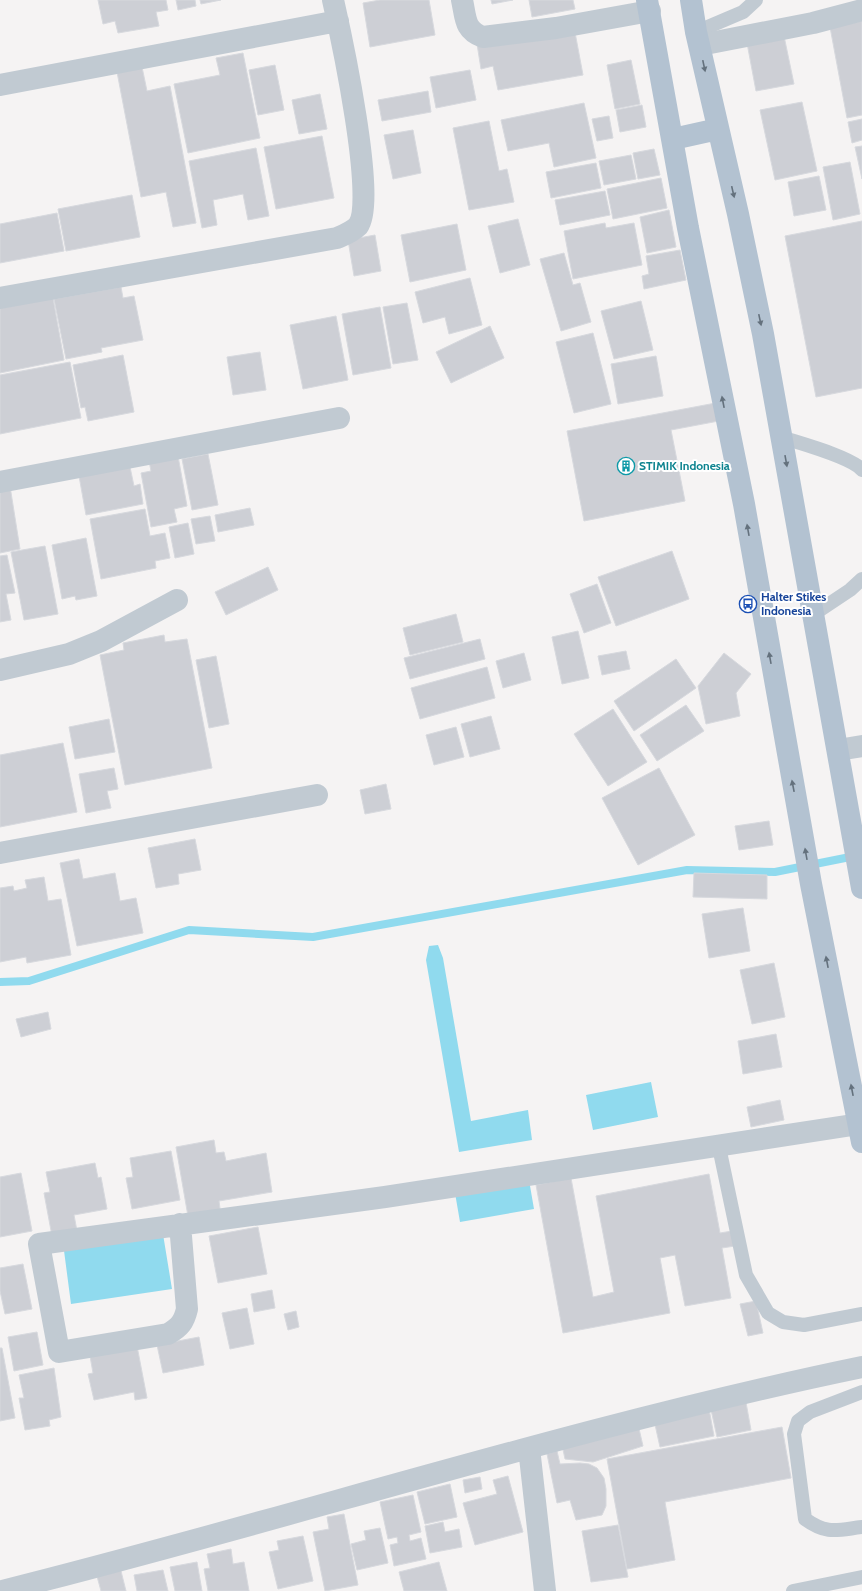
<svg xmlns="http://www.w3.org/2000/svg" width="862" height="1591" font-family="Cabin,sans-serif">
	<style>
		.water { fill: #90daee }
		.lines { fill: none; stroke-linecap: round; stroke-linejoin: round }
		.stream { stroke: #90daee; stroke-width: 8 }
		.building { fill: #cdcfd5; stroke: #d7d9de }
		.service { stroke: #c1cad2; stroke-width: 14 }
		.minor { stroke: #c1cad2; stroke-width: 22 }
		.primary { stroke: #b3c2d1; stroke-width: 22 }
		.oneway { fill: #64717d }
		.labels { text-anchor: middle; stroke-width: 4; stroke-linejoin: round; paint-order: stroke }
		.culture-label { font-size: 12px; font-weight: bold; fill: #0d838f; stroke: #fff; text-anchor: start }
		.transit-label { font-size: 12px; font-weight: bold; fill: #164399; stroke: #fff; text-anchor: start }
	</style>
	<rect width="100%" height="100%" fill="#f5f3f3"/>
	<path class="water" d="M438 945 443 958 471 1121 528 1110 532 1140 459 1152 426 960 429 946Z
		M651 1082 658 1117 593 1130 586 1095Z
		M529 1180 534 1209 460 1222 455 1193Z
		M162 1228 172 1289 71 1304 63 1243Z"/>
	<g class="lines">
		<path class="stream" d="M0 982 29 981 189 930 313 937 687 870 775 872 855 856"/>
	</g>
	<path class="building" d="M98 0H166L168 10 156 12 159 26 118 33 115 21 103 24Z
		M176 0H195L196 6 178 10Z
		M200 0H221L201 4Z
		M380 0H429L435 35 370 47 363 3Z
		M491 0H513L492 4Z
		M529 0H573L575 9 532 17Z
		M862 21V115L847 118 830 27Z
		M574 27 583 75 498 90 493 66 481 69 477 44Z
		M784 36 794 84 756 91 747 43Z
		M243 53 260 138 188 153 174 84 220 75 216 58Z
		M631 60 640 104 615 109 607 65Z
		M275 65 284 110 258 115 249 70Z
		M142 67 147 91 170 86 196 223 173 227 166 192 141 197 117 72Z
		M470 70 476 100 436 108 430 77Z
		M428 91 431 112 382 121 378 100Z
		M320 94 327 129 299 134 292 100Z
		M802 102 817 171 775 180 760 110Z
		M584 103 596 158 554 167 549 143 508 151 501 120Z
		M642 105 646 127 620 132 616 110Z
		M609 116 613 138 597 141 592 119Z
		M862 119V140L852 143 848 122Z
		M489 121 499 171 507 169 514 202 469 210 453 128Z
		M413 130 421 173 393 179 384 135Z
		M322 136 334 198 276 209 264 147Z
		M862 146V179L855 147Z
		M256 148 269 216 248 220 243 194 213 200 217 225 202 228 189 161Z
		M654 149 660 175 638 179 633 153Z
		M631 155 636 179 604 185 599 161Z
		M850 162 860 214 833 220 823 167Z
		M596 163 601 188 551 198 546 172Z
		M819 176 826 210 794 216 788 182Z
		M661 178 667 208 613 219 607 189Z
		M605 191 610 215 560 225 555 200Z
		M132 195 140 237 66 251 58 209Z
		M669 210 676 247 647 253 640 217Z
		M57 213 64 251 0 263V224Z
		M518 219 530 265 500 273 488 226Z
		M862 221V388L816 397 785 236Z
		M605 223 606 228 634 223 642 265 573 279 564 231Z
		M457 224 466 270 410 282 401 235Z
		M375 235 381 271 354 276 348 240Z
		M680 250 686 280 644 289 642 276 649 274 646 256Z
		M564 253 573 285 580 283 591 322 561 331 540 259Z
		M470 278 482 325 449 334 445 317 423 323 415 292Z
		M121 287 123 298 134 296 143 340 101 348 102 352 66 359 54 299Z
		M53 298 64 360 0 373V308Z
		M641 301 653 350 614 359 601 311Z
		M407 303 418 360 393 364 383 307Z
		M380 307 391 368 353 375 342 314Z
		M336 316 348 380 303 389 290 325Z
		M490 326 504 358 451 383 436 352Z
		M593 333 611 404 574 413 556 342Z
		M260 352 266 390 233 395 227 357Z
		M123 355 134 412 88 421 85 407 81 408 73 365Z
		M656 356 663 396 618 404 611 364Z
		M70 362 81 418 0 434V375Z
		M721 402 724 420 671 430 685 501 584 521 567 431Z
		M208 454 218 505 192 510 182 459Z
		M178 456 187 506 174 509 177 522 151 527 141 473 151 471 149 461Z
		M130 467 134 486 140 484 143 504 86 515 79 476Z
		M10 486 20 549 0 553V488Z
		M250 508 254 525 218 532 215 515Z
		M145 509 150 536 165 533 170 558 155 561 156 568 101 579 90 519Z
		M210 516 215 541 196 544 191 519Z
		M188 523 194 554 175 558 169 527Z
		M86 538 97 596 76 600 75 596 62 599 52 545Z
		M45 546 58 614 24 620 11 552Z
		M672 551 689 599 616 626 598 577Z
		M7 555 15 593 6 594 11 620 0 622V556Z
		M268 567 278 590 226 615 215 592Z
		M597 584 611 623 584 633 570 594Z
		M456 614 463 642 410 655 403 628Z
		M578 631 589 678 562 684 552 637Z
		M164 635 165 642 187 639 212 768 125 785 100 655 124 650 123 643Z
		M480 639 485 659 410 679 404 658Z
		M626 651 630 669 602 675 598 656Z
		M524 653 531 680 503 688 496 661Z
		M724 653 751 674 736 693 740 716 706 724 698 686Z
		M216 656 229 724 209 728 196 660Z
		M676 659 696 688 634 731 614 701Z
		M487 667 495 698 420 719 411 688Z
		M686 705 704 731 657 761 640 735Z
		M613 709 647 762 608 786 574 734Z
		M491 716 500 749 470 757 461 724Z
		M109 719 115 752 75 759 69 727Z
		M456 727 464 757 434 765 426 735Z
		M63 743 77 812 0 827V755Z
		M114 768 118 789 107 791 111 808 86 813 79 774Z
		M659 768 695 835 638 865 602 798Z
		M386 784 391 809 365 814 360 790Z
		M769 821 773 845 739 850 735 826Z
		M195 839 201 870 178 874 179 884 156 888 148 848Z
		M79 859 83 879 115 873 120 901 136 898 143 933 77 946 60 863Z
		M694 873 767 875V899L693 897Z
		M44 877 48 901 61 899 71 955 27 963 26 957 0 962V888L13 886 14 891 27 888 25 880Z
		M743 908 750 951 709 958 702 914Z
		M774 963 785 1017 752 1024 740 970Z
		M48 1012 51 1029 21 1037 16 1019Z
		M776 1034 782 1067 743 1074 738 1041Z
		M780 1100 784 1120 751 1127 747 1107Z
		M214 1140 216 1153 224 1152 226 1161 266 1153 272 1192 219 1201 221 1216 189 1222 176 1147Z
		M171 1151 180 1200 132 1209 126 1178 133 1177 130 1158Z
		M95 1163 98 1178 101 1177 107 1209 74 1215 77 1231 52 1236 44 1193 50 1192 46 1172Z
		M21 1173 32 1231 0 1237V1177Z
		M709 1174 720 1233 732 1231 735 1246 722 1248 731 1298 685 1306 675 1255 660 1258 670 1313 563 1333 536 1185 571 1178 593 1297 614 1292 596 1196Z
		M258 1227 267 1274 218 1283 209 1236Z
		M23 1264 32 1309 5 1314 0 1291V1268Z
		M272 1290 275 1308 254 1312 251 1294Z
		M756 1301 763 1333 748 1336 740 1304Z
		M247 1308 254 1344 230 1349 222 1313Z
		M296 1311 299 1327 288 1330 284 1314Z
		M37 1332 43 1365 14 1371 8 1337Z
		M199 1337 204 1365 163 1373 157 1345Z
		M137 1346 147 1398 135 1400 134 1392 94 1400 88 1374 93 1373 90 1356Z
		M0 1348H2L15 1418 0 1421Z
		M54 1368 61 1417 49 1420 50 1426 25 1430 19 1398H24L19 1375Z
		M745 1397 751 1430 717 1437 710 1405Z
		M709 1409 714 1436 660 1447 654 1420Z
		M637 1420 643 1446 593 1462 565 1459 561 1440Z
		M782 1427 791 1478 665 1502 675 1560 627 1569 607 1459Z
		M557 1451 560 1464 580 1463 589 1464 597 1468 604 1478 606 1489V1506L602 1515 576 1520 570 1500 557 1503 547 1454Z
		M508 1476 523 1532 475 1545 463 1503 497 1494 493 1480Z
		M480 1477 482 1489 465 1493 463 1480Z
		M450 1484 457 1517 425 1524 417 1492Z
		M413 1495 421 1532 409 1535 410 1541 421 1538 426 1559 394 1566 390 1545 398 1543 397 1537 388 1539 380 1502Z
		M344 1514 358 1585 325 1591 313 1532 329 1529 327 1517Z
		M443 1522 445 1532 459 1529 462 1547 430 1553 425 1526Z
		M618 1525 628 1577 591 1582 582 1531Z
		M380 1528 388 1563 357 1570 351 1544 366 1540 364 1531Z
		M303 1536 313 1581 278 1589 269 1552 279 1550 277 1541Z
		M231 1549 233 1564 244 1562 249 1591H208L204 1569 210 1568 207 1554Z
		M197 1562 202 1591H175L170 1567Z
		M439 1562 447 1591H404L399 1572Z
		M119 1563 126 1591H101L95 1569Z
		M163 1570 168 1591H137L134 1575Z"/>
	<g class="lines">
		<path class="service" d="M696 32 743 12 756 0
			M781 437C799 443 852 457 862 470
			M814 614 850 590 862 579
			M719 1147 746 1275 768 1313 783 1322 804 1325 862 1314
			M862 1392 810 1412 798 1421 794 1434 805 1519C827 1535 837 1530 862 1527
			M793 1591 862 1577"/>
		<path class="minor" d="M462 0C466 18 464 30 483 37L556 28 650 11
			M700 45 813 23 862 10
			M0 85 338 21
			M0 298 337 238C344 235 352 232 358 226 377 201 341 35 333 0
			M0 482 339 418
			M0 670 69 654 101 641 177 600
			M838 750 862 746
			M0 853 317 795
			M180 1224 187 1309C184 1322 180 1327 168 1334L59 1352 39 1244 385 1197 859 1124
			M529 1448 545 1591
			M2 1591C290 1519 572 1427 862 1367"/>
		<path class="primary" d="M647 0 688 228 744 504 811 884 862 1142
			M691 0 696 32 738 214 763 334 862 888
			M673 139 718 129"/>
	</g>
	<defs><path id="oneway-solid" d="M-6-.8H1V-3.2L6.5 0L1 3.2V.8H-6Z"/></defs>
	<g class="oneway">
		<use href="#oneway-solid" transform="translate(704 66) rotate(78)"/>
		<use href="#oneway-solid" transform="translate(733 192) rotate(77)"/>
		<use href="#oneway-solid" transform="translate(760 320) rotate(78)"/>
		<use href="#oneway-solid" transform="translate(723 402) rotate(-101)"/>
		<use href="#oneway-solid" transform="translate(786 461) rotate(80)"/>
		<use href="#oneway-solid" transform="translate(748 530) rotate(-100)"/>
		<use href="#oneway-solid" transform="translate(770 658) rotate(-100)"/>
		<use href="#oneway-solid" transform="translate(793 786) rotate(-101)"/>
		<use href="#oneway-solid" transform="translate(806 854) rotate(-100)"/>
		<use href="#oneway-solid" transform="translate(827 962) rotate(-101)"/>
		<use href="#oneway-solid" transform="translate(852 1090) rotate(-101)"/>
	</g>
	<defs>
		<symbol id="building-ring" viewBox="-11 -11 22 22"><circle r="9.5" fill="#fff" stroke="#0f9aa8" stroke-width="1.5"/><path d="M-4-6H4V6H1V3H-1V6H-4ZM-2.5-4.3h1.7v1.8h-1.7ZM.8-4.3h1.7v1.8H.8ZM-2.5-1h1.7V.8h-1.7ZM.8-1h1.7V.8H.8Z" fill="#0f9aa8"/></symbol>
		<symbol id="bus-ring" viewBox="-11 -11 22 22"><circle r="9.5" fill="#fff" stroke="#1a4fb4" stroke-width="1.5"/><path d="M-5-6H5V4H4V6H2V4H-2V6H-4V4H-5ZM-3.5-4V0h7V-4ZM-3.5 1.2v1.5H-2V1.2ZM2 1.2v1.5H3.5V1.2Z" fill="#1a4fb4"/></symbol>
	</defs>
	<g fill-rule="evenodd">
		<use href="#building-ring" x="616" y="456" width="20" height="20"/>
		<use href="#bus-ring" x="738" y="594" width="20" height="20"/>
	</g>
	<g class="labels">
		<g class="culture-label">
			<text x="639" y="470">STIMIK Indonesia</text>
		</g>
		<g class="transit-label">
			<text x="761" y="601">Halter Stikes<tspan x="761" dy="14">Indonesia</tspan></text>
		</g>
	</g>
</svg>
